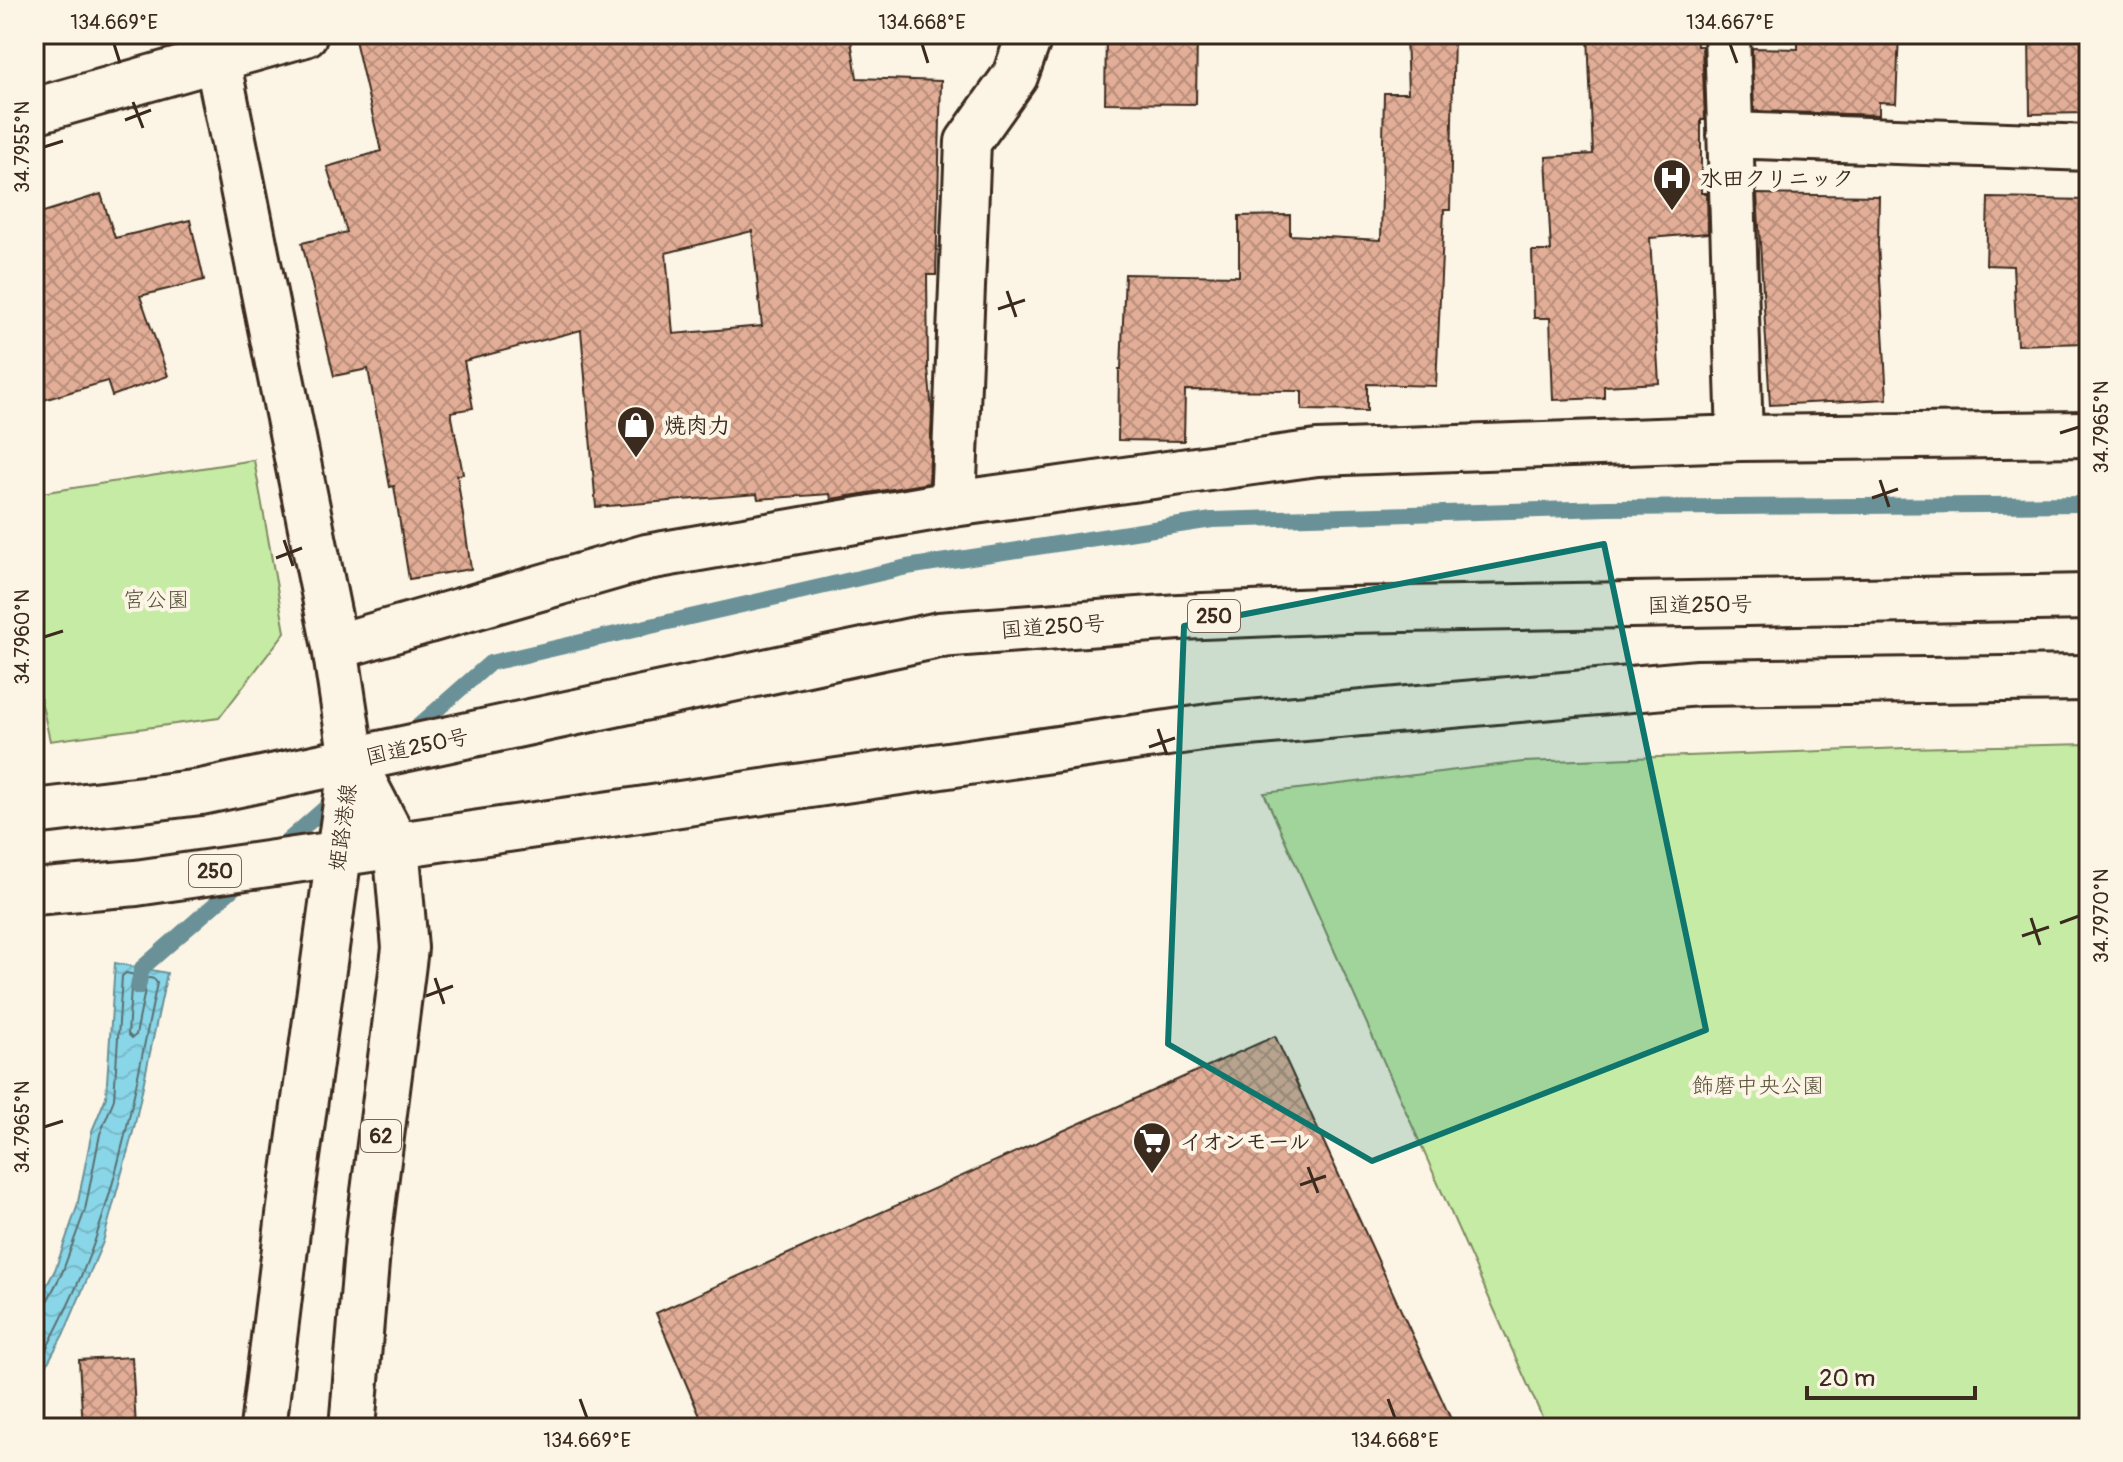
<svg xmlns="http://www.w3.org/2000/svg" width="2123" height="1462" font-family="Pangolin,'Klee One',sans-serif">
	<style>
		.park { fill: #c5eba5; stroke: #808a62; stroke-width: 2 }
		.water { fill: url(#water-waves); stroke: #6a9197; stroke-width: 2 }
		.lines { fill: none; stroke-linecap: round; stroke-linejoin: round }
		.shore { stroke: #5a6f6f; stroke-width: 2 }
		.stream { stroke: #6a9197; stroke-width: 16 }
		.building { fill: url(#building-cross-hatch); stroke: #3b2a1e; stroke-width: 2; fill-rule: evenodd }
		.minor-casing { stroke: #3b2a1e; stroke-width: 50 }
		.major-casing { stroke: #3b2a1e; stroke-width: 50 }
		.highway-casing { stroke: #3b2a1e; stroke-width: 50 }
		.minor { stroke: #fcf5e5; stroke-width: 44 }
		.major { stroke: #fcf5e5; stroke-width: 44 }
		.highway { stroke: #fcf5e5; stroke-width: 44 }
		.marked { fill: #0f766e; fill-opacity: 0.2; stroke: #0f766e; stroke-width: 6; stroke-linejoin: round }
		.ticks { fill: none; stroke: #3b2a1e; stroke-width: 3 }
		.labels { text-anchor: middle; stroke-width: 8; stroke-linejoin: round; paint-order: stroke }
		.shield { fill: #fcf5e5; stroke: #75675a; stroke-width: 2 }
		.shield-label { font-size: 20px; font-weight: bold; fill: #3b2a1e }
		.poi-label { font-size: 22px; font-weight: bold; fill: #3b2a1e; stroke: #fcf5e5; text-anchor: start }
		.park-label { font-size: 22px; fill: #575139; stroke: #fcf5e5 }
		.street-label { font-size: 22px; fill: #3b2a1e; stroke: #fcf5e5 }
		.neatline { fill: none; stroke: #3b2a1e; stroke-width: 3 }
		.ticks-label { font-size: 20px; text-anchor: middle; fill: #3b2a1e }
	</style>
	<defs>
		<pattern id="water-waves" width="16" height="10" patternUnits="userSpaceOnUse" patternTransform="scale(2)"><rect width="16" height="10" fill="#89d6e8"/><path d="M0 5q4-4 8 0t8 0" fill="none" stroke="#77b8c7"/></pattern>
		<pattern id="building-cross-hatch" width="8" height="8" patternUnits="userSpaceOnUse" patternTransform="scale(2)"><rect width="8" height="8" fill="#e3ae97"/><path d="M0 0l8 8M0 8l8-8" fill="none" stroke="#b98e7b"/></pattern>
	</defs>
	<rect width="100%" height="100%" fill="#fcf5e5"/>
	<filter id="ink" filterUnits="userSpaceOnUse"><feTurbulence type="fractalNoise" baseFrequency=".0125" numOctaves="2"/><feDisplacementMap in="SourceGraphic" scale="16" xChannelSelector="R" yChannelSelector="G"/><feConvolveMatrix kernelMatrix="1 2 1 2 8 2 1 2 1" color-interpolation-filters="sRGB"/></filter>
	<g filter="url(#ink)">
		<path class="park" d="M254 460 285 632 219 718 50 741 34 669V494Z
			M2089 744V1428H1547L1264 793 1523 762 1905 748Z"/>
		<path class="water" d="M115 963 167 973 134 1128 103 1242 65 1331 34 1388V1309L55 1270 77 1207 92 1131 106 1097Z"/>
		<g class="lines">
			<path class="shore" d="M135 985 143 987 145 990 136 1035 132 1038 128 1034 131 988Z
				M34 1311 44 1307 62 1273 85 1210 100 1134 114 1099 122 976 126 973 154 979 157 983C139 1069 124 1157 95 1240 79 1286 56 1330 34 1373"/>
			<path class="stream" d="M407 736 490 663 907 567 1212 520 1608 508 2089 504
				M275 852 339 796
				M138 987 142 968 245 878"/>
		</g>
		<path class="building" d="M383 34H850L857 78 941 81 936 275H927L928 368 932 412 929 483 831 499 830 494 758 499 757 494 596 507 581 330 464 361 473 408 451 412 463 474 457 475 471 569 409 579 394 486 390 487 368 369 334 376 302 243 347 232 327 167 381 151 355 40ZM752 231 762 326 673 334 666 253Z
			M1106 34H1197L1196 104 1105 103Z
			M1406 34H1454L1450 210H1444L1436 386 1367 384V411L1302 410V391L1185 390 1184 441 1118 440 1119 369H1121L1125 274 1239 276V216L1290 215V235L1381 240 1384 93H1408Z
			M1696 34 1697 46H1702L1705 120H1701V193H1707L1708 233 1650 238 1659 383 1604 386V398L1553 400 1550 318H1534L1532 251H1551L1546 157 1593 154 1588 35Z
			M1798 34H1899L1896 103 1879 102V115L1754 111 1752 48 1798 49Z
			M2029 34H2089V113L2030 114Z
			M101 194 115 238 190 220 204 280 140 296 168 376 112 396 107 381 34 403V215Z
			M1757 194 1879 196 1878 244 1887 399 1770 405Z
			M1988 198 2089 200V343L2017 345 2013 266 1986 265Z
			M1275 1036 1455 1428H705L656 1313Z
			M132 1357 136 1428H83L79 1360Z"/>
		<g class="lines">
			<defs>
				<path id="minor" d="M212 34 335 647 352 760
					M1727 34 1740 438
					M34 111 305 34
					M1730 135 2089 148
					M953 504 968 142 1015 76 1030 34
					M335 647 647 557 953 504 1317 453 1740 438 2089 434"/>
				<path id="major" d="M352 760 396 844 405 948 368 1239 352 1428
					M263 1428 289 1215 352 760"/>
				<path id="highway" d="M34 812 201 792 939 635 1179 617 1346 610 2089 597
					M34 892 136 883 1216 726 1698 683 2089 678"/>
			</defs>
			<use href="#minor" class="minor-casing"/>
			<use href="#major" class="major-casing"/>
			<use href="#highway" class="highway-casing"/>
			<use href="#minor" class="minor"/>
			<use href="#major" class="major"/>
			<use href="#highway" class="highway"/>
		</g>
	</g>
	<path class="marked" d="M1604 544 1706 1030 1372 1161 1168 1044 1184 626Z"/>
	<path class="ticks" d="M114 44 120 63M922 44 928 63M1730 44 1737 63M133 102 143 128M125 120 151 110M44 147 63 141M1007 291 1016 317M998 309 1025 300M2060 433 2079 427M1880 480 1889 507M1872 498 1898 489M284 540 293 566M276 558 302 548M44 637 63 631M1158 729 1167 755M1149 747 1175 738M2031 918 2040 945M2060 923 2079 916M2022 936 2049 927M435 978 444 1004M426 996 453 986M44 1127 63 1121M1308 1167 1318 1193M1300 1185 1326 1176M580 1399 587 1418M1388 1399 1395 1418"/>
	<defs>
		<symbol id="hospital-pin" viewBox="-11 -11 22 30"><path d="M0 17L-7.5 6A9.5 9.5 0 1 1 7.5 6Z" fill="#3b2a1e" stroke="#fcf5e5"/><path d="M-5-5h3v3.5h4V-5h3V5h-3V1.5h-4V5h-3Z" fill="#fff"/></symbol>
		<symbol id="shop-pin" viewBox="-11 -11 22 30"><path d="M0 17L-7.5 6A9.5 9.5 0 1 1 7.5 6Z" fill="#3b2a1e" stroke="#fcf5e5"/><path d="M-5-2.5h2.3a2.7 3.5 0 0 1 5.4 0H5L5.5 6h-11ZM-1.5-2.5h3a1.5 2.3 0 0 0-3 0Z" fill="#fff"/></symbol>
		<symbol id="supermarket-pin" viewBox="-11 -11 22 30"><path d="M0 17L-7.5 6A9.5 9.5 0 1 1 7.5 6Z" fill="#3b2a1e" stroke="#fcf5e5"/><path d="M-6-5.5h2.5l.6 2H6L4.5 2H-2.5L-4.4-4H-6ZM-1.5 3.2a1.3 1.3 0 1 0 .1 0ZM3 3.2a1.3 1.3 0 1 0 .1 0Z" fill="#fff"/></symbol>
	</defs>
	<g fill-rule="evenodd">
		<use href="#hospital-pin" x="1650" y="156" width="44" height="60"/>
		<use href="#shop-pin" x="614" y="403" width="44" height="60"/>
		<use href="#supermarket-pin" x="1130" y="1119" width="44" height="60"/>
	</g>
	<g class="labels">
		<g class="shield">
			<rect x="1188" y="600" width="52" height="32" rx="6"/>
			<rect x="189" y="855" width="52" height="32" rx="6"/>
			<rect x="361" y="1120" width="40" height="32" rx="6"/>
		</g>
		<g class="shield-label">
			<text x="1214" y="623">250</text>
			<text x="215" y="878">250</text>
			<text x="381" y="1143">62</text>
		</g>
		<g class="poi-label">
			<text x="1700" y="186">水田クリニック</text>
			<text x="664" y="433">焼肉力</text>
			<text x="1180" y="1149">イオンモール</text>
		</g>
		<g class="park-label">
			<text x="156" y="607">宮公園</text>
			<text x="1758" y="1093">飾磨中央公園</text>
		</g>
		<g class="street-label">
			<text transform="translate(1700 604) rotate(-1)" y="8">国道250号</text>
			<text transform="translate(1053 626) rotate(-4)" y="8">国道250号</text>
			<text transform="translate(417 746) rotate(-12)" y="8">国道250号</text>
			<text transform="translate(342 827) rotate(-82)" y="8">姫路港線</text>
		</g>
	</g>
	<rect width="2123" height="1462" fill="none" stroke="#fcf5e5" stroke-width="88"/>
	<path d="M1807 1386v12h168v-12" fill="none" stroke="#3b2a1e" stroke-width="4"/>
	<text x="1819" y="1386" font-size="24" fill="#3b2a1e" stroke="#fcf5e5" stroke-width="6" paint-order="stroke">20 m</text>
	<rect x="44" y="44" width="2035" height="1374" class="neatline"/>
	<g class="ticks-label">
		<text x="114" y="29">134.669°E</text>
		<text x="922" y="29">134.668°E</text>
		<text x="1730" y="29">134.667°E</text>
		<text transform="translate(22 147) rotate(-90)" y="7">34.7955°N</text>
		<text transform="translate(2101 427) rotate(-90)" y="7">34.7965°N</text>
		<text transform="translate(22 637) rotate(-90)" y="7">34.7960°N</text>
		<text transform="translate(2101 916) rotate(-90)" y="7">34.7970°N</text>
		<text transform="translate(22 1127) rotate(-90)" y="7">34.7965°N</text>
		<text x="587" y="1447">134.669°E</text>
		<text x="1395" y="1447">134.668°E</text>
	</g>
</svg>
